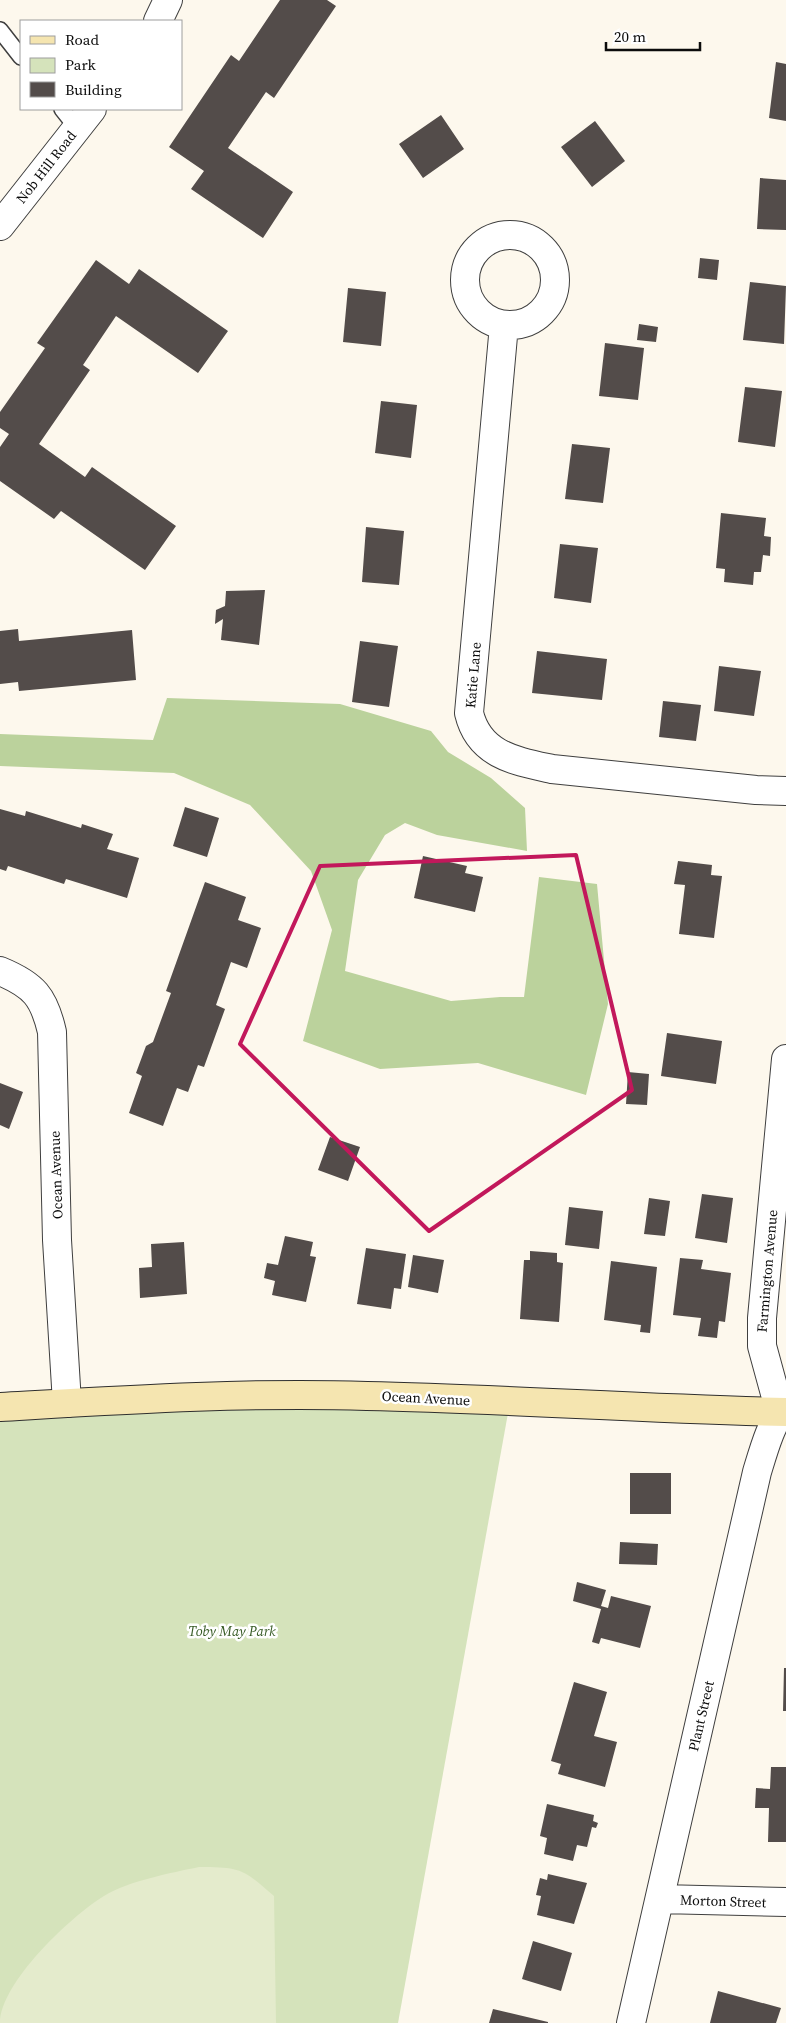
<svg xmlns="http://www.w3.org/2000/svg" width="786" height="2023" font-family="'Source Serif 4',serif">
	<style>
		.green { fill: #d5e3bb }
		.forest { fill: #bbd29c }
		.pitch { fill: #e4ebcc }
		.building { fill: #534c4a }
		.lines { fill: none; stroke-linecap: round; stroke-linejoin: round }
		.service-casing { stroke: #3f3f3f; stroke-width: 18 }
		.minor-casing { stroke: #3f3f3f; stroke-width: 30 }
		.secondary-casing { stroke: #2e2e2e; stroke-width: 30 }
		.service { stroke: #fff; stroke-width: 15 }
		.minor { stroke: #fff; stroke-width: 28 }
		.secondary { stroke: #f5e5b0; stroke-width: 28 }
		.marked { fill: none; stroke: #c2185b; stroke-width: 4; stroke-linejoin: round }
		.labels { text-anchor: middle; stroke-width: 5; stroke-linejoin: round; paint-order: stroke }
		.street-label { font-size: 14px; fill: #0c0c0c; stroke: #fff }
		.park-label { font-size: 14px; font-style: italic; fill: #375b25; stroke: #fff }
	</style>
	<rect width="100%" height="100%" fill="#fdf8ed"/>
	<path class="green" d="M510 1402 398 2023H0V1407Z"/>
	<path class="forest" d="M167 698 340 704 431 731 448 752 491 778 525 808 527 851 437 835 405 823 385 835 358 880 345 971 451 1001 500 997H524L539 877 597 884 608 1004 586 1095 478 1063 380 1069 303 1041 332 930 311 871 250 805 174 773 0 766V734L153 740Z"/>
	<path class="pitch" d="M199 1867C241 1867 243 1869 274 1896L276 2023H0C0 1983 71 1916 104 1896 128 1881 171 1873 199 1867Z"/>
	<path class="building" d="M280 0H327L336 6 274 98 266 92 228 148 293 192 263 238 191 189 204 171 169 147 231 55 239 61Z
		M776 62 786 64V121L769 118Z
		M441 115 464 149 423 178 399 144Z
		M595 121 625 161 592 187 561 147Z
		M760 178 786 180V230L757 229Z
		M700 258 719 260 717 280 698 278Z
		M96 260 129 284 139 269 228 331 198 373 116 316 83 365 90 370 39 444 85 477 92 467 176 526 145 570 61 511 54 519 0 481V447L9 434 0 428V412L45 348 37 343Z
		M750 282 786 286 784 344 743 340Z
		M348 288 386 292 381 346 343 342Z
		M639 324 658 327 656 342 637 340Z
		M605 343 644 348 638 400 599 396Z
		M745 387 782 391 775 447 738 442Z
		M381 401 417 405 411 458 375 453Z
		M572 444 610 448 603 503 565 499Z
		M721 513 766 518 764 536 771 537 770 556 763 555 761 572H754L753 585 724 582 725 569 716 568Z
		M366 527 404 531 399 585 362 582Z
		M560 544 598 548 591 603 554 598Z
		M265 590 259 645 221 640 223 619 215 624 216 610 225 606 226 591Z
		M18 629 19 641 132 630 136 680 19 691 18 682 0 684V631Z
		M360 641 398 646 389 707 352 702Z
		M537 651 607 659 602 700 532 693Z
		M719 666 761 671 754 716 714 711Z
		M663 701 701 705 696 741 659 737Z
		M185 807 219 818 207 857 173 846Z
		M0 809 25 816 26 811 81 828 82 824 113 834 107 849 139 858 127 898 66 879 64 884 8 866 6 871 0 869Z
		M423 856 467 866 465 873 483 877 475 912 414 898Z
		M678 861 712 865 711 875 722 876 714 938 679 934 685 885 674 884Z
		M205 882 246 897 238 920 261 928 247 968 231 962 216 1005 225 1009 204 1067 198 1065 188 1092 177 1088 163 1126 129 1113 142 1076 136 1073 146 1046 153 1042 171 993 166 991Z
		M667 1033 722 1041 716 1084 661 1076Z
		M628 1072 649 1074 647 1105 626 1104Z
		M0 1083 23 1092 9 1129 0 1125Z
		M330 1137 360 1147 348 1181 318 1170Z
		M702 1194 733 1198 727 1243 695 1238Z
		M649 1198 670 1201 665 1236 644 1234Z
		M569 1207 603 1211 599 1249 565 1245Z
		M285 1236 313 1242 310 1256 316 1257 306 1302 272 1295 275 1281 264 1278 267 1263 278 1265Z
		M184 1242 187 1294 140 1298 139 1268 152 1267 151 1244Z
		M366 1248 406 1254 401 1289 394 1288 391 1309 357 1304Z
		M530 1251 557 1253V1262L563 1263 559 1322 520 1319 524 1260H530Z
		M413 1255 444 1260 438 1293 408 1287Z
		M680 1258 703 1260 701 1269 731 1273 725 1322 719 1321 717 1338 698 1336 701 1318 673 1315Z
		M611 1261 657 1267 650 1333 640 1332 641 1325 604 1320Z
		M630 1473H671V1514H630Z
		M620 1542 658 1544 657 1565 619 1564Z
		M577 1582 606 1590 601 1606 608 1608 611 1596 651 1606 640 1648 601 1638 599 1644 592 1642 601 1609 573 1601Z
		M784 1668H786V1711H783Z
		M574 1682 607 1692 594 1736 617 1742 605 1787 558 1774 561 1764 551 1761Z
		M771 1767H786V1842H768L769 1808H755L756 1788 770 1789Z
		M547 1804 594 1815 593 1821 598 1823 596 1828 592 1827 587 1847 577 1845 573 1861 544 1854 547 1838 540 1836Z
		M548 1874 587 1883 574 1924 537 1915 541 1896 536 1895 540 1878 547 1880Z
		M533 1941 572 1953 561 1991 522 1979Z
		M718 1991 781 2008 776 2023H710Z
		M493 2009 548 2022V2023H489Z"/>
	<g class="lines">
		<defs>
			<path id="service" d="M0 30 21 57
				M62 109 77 128"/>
			<path id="minor" d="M158 21 168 0
				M0 226 92 109
				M465 280a45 45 0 1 1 90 0a45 45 0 1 1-90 0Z
				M504 325 469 713C479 755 515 761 552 769L756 790 786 791
				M0 971C34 985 44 997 52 1032L57 1240 67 1403
				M780 1412 762 1346V1318L786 1059
				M660 1899 786 1902
				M631 2023 757 1472C764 1449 771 1423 786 1404"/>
			<path id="secondary" d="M0 1407C122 1400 245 1392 367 1396 507 1399 646 1409 786 1412"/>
		</defs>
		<use href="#service" class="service-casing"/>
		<use href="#minor" class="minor-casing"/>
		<use href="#secondary" class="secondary-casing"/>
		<use href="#service" class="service"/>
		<use href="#minor" class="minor"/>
		<use href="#secondary" class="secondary"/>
	</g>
	<path class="marked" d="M576 855 632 1090 429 1231 240 1044 320 866Z"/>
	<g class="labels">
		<g class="street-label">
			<text transform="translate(46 167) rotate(-52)" y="5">Nob Hill Road</text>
			<text transform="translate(473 675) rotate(-85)" y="5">Katie Lane</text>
			<text transform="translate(56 1175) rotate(-92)" y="5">Ocean Avenue</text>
			<text transform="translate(767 1271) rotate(-85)" y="5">Farmington Avenue</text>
			<text transform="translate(426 1398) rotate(3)" y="5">Ocean Avenue</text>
			<text transform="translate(701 1716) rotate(-77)" y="5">Plant Street</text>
			<text transform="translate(723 1901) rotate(2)" y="5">Morton Street</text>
		</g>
		<g class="park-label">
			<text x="232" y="1636">Toby May Park</text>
		</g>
	</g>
	<rect x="20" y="20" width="162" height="90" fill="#ffffff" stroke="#9e9e9e"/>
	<rect x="30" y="36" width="25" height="8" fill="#f5e5b0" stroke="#9e9e9e"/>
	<text x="65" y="45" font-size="15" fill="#0c0c0c">Road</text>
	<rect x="30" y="58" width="25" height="15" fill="#d5e3bb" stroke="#9e9e9e"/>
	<text x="65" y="70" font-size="15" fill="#0c0c0c">Park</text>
	<rect x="30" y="82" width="25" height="15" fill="#534c4a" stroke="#9e9e9e"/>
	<text x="65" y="95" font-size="15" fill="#0c0c0c">Building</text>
	<path d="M606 42v8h94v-8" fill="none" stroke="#0c0c0c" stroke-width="2.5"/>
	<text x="614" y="42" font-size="15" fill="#0c0c0c" stroke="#ffffff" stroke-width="4" paint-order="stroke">20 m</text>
</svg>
